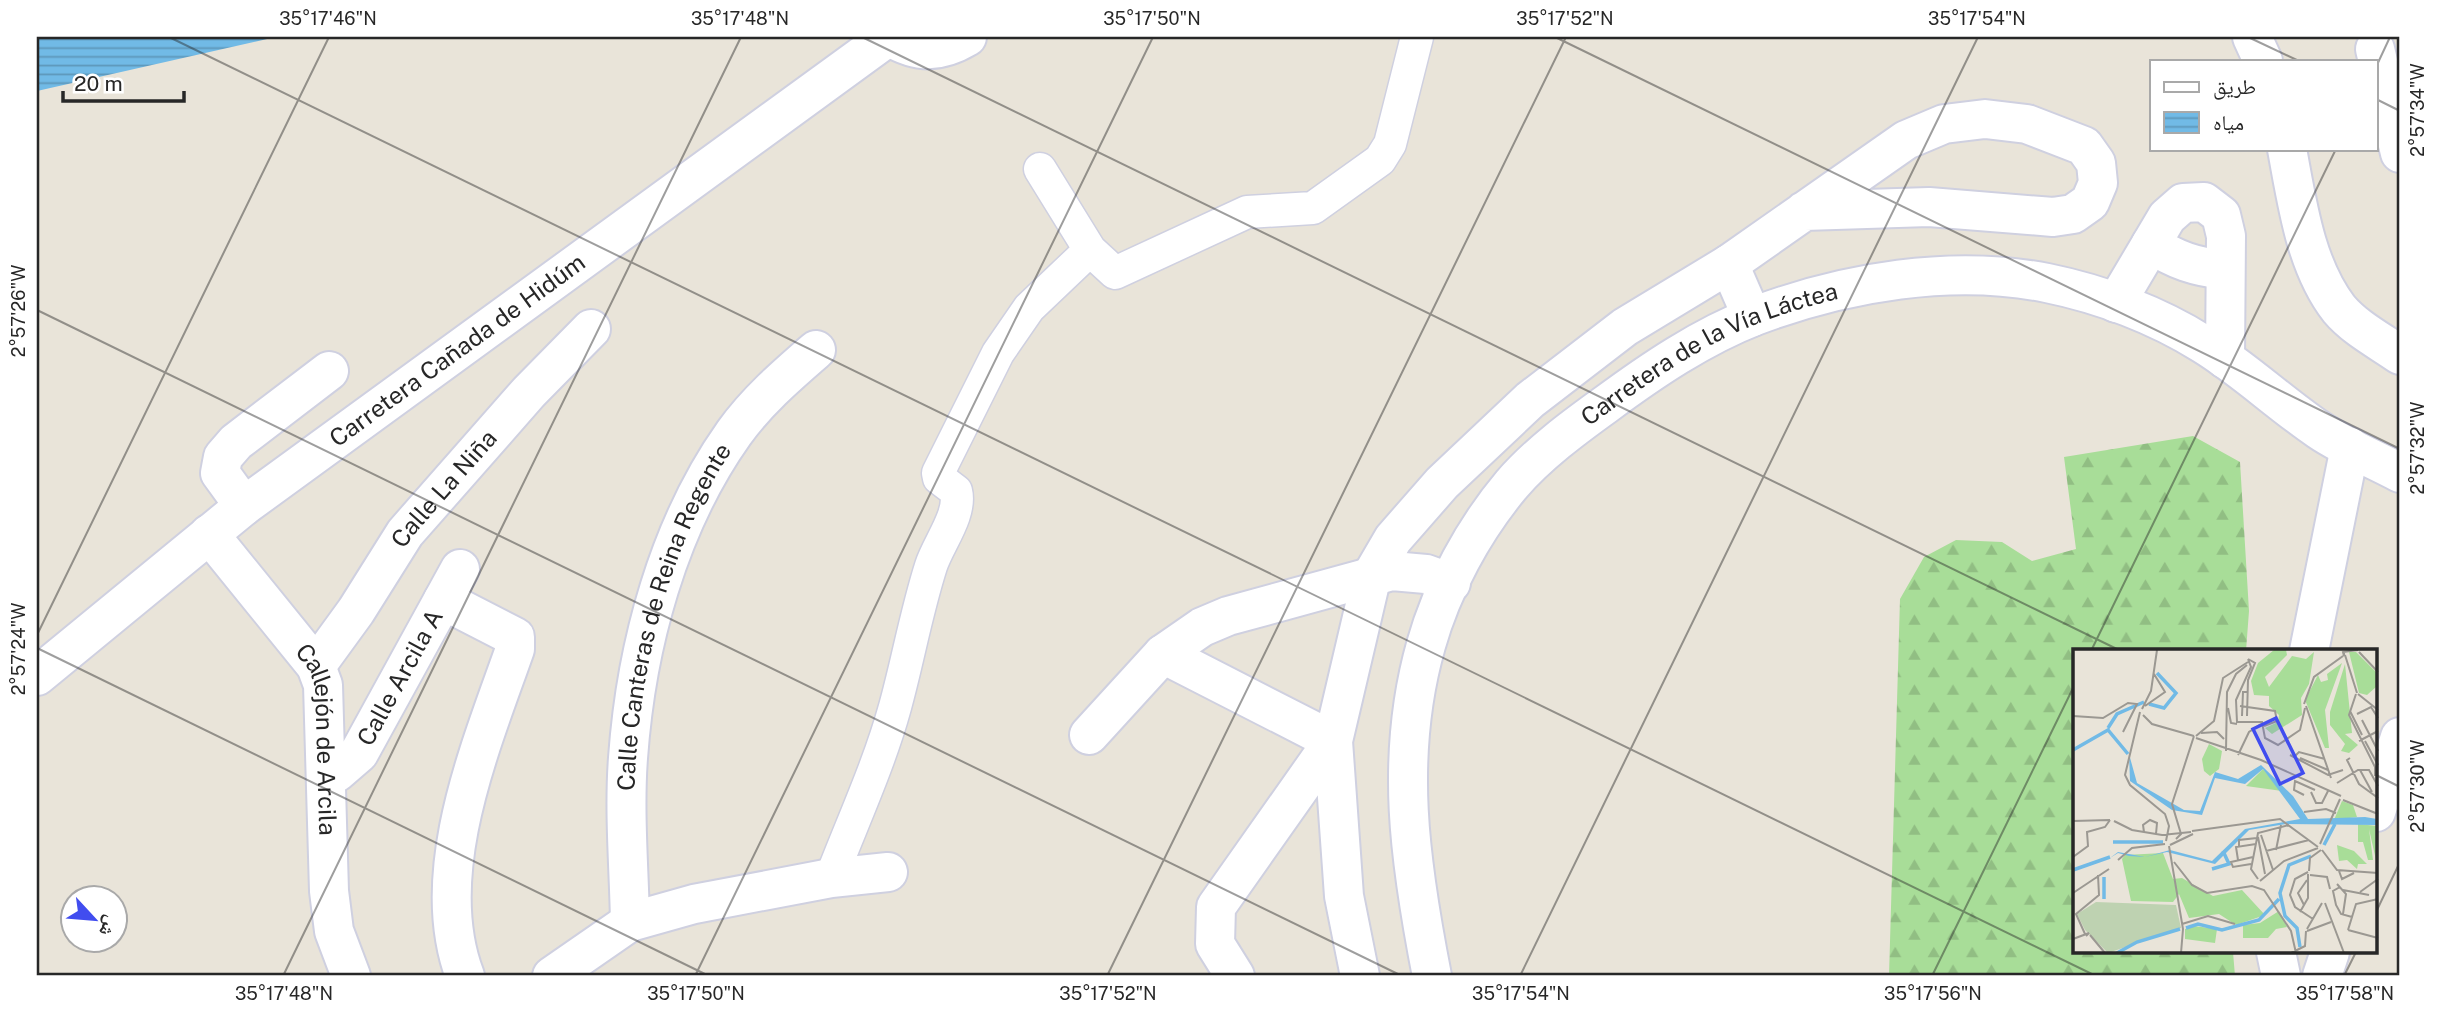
<svg xmlns="http://www.w3.org/2000/svg" width="2437" height="1013" font-family="'Public Sans','Noto Naskh Arabic',sans-serif">
	<style>
		.forest { fill: url(#forest-firs) }
		.water { fill: url(#water-rules) }
		.lines { fill: none; stroke-linecap: round; stroke-linejoin: round }
		.pedestrian-casing { stroke: #cfd0e0; stroke-width: 35 }
		.minor-casing { stroke: #cfd0e0; stroke-width: 42 }
		.tertiary-casing { stroke: #cfd0e0; stroke-width: 42 }
		.pedestrian { stroke: #fff; stroke-width: 32 }
		.minor { stroke: #fff; stroke-width: 38 }
		.tertiary { stroke: #fff; stroke-width: 38 }
		.ticks { fill: none; stroke: #272727; stroke-width: 2; stroke-opacity: 0.45 }
		.labels { text-anchor: middle; stroke-width: 5; stroke-linejoin: round; paint-order: stroke }
		.street-label { font-size: 24px; fill: #272727; stroke: #fff }
		.inset-river { fill: none; stroke: #71bae6; stroke-width: 3.5 }
		.inset-road { fill: none; stroke: #9b9892; stroke-width: 2 }
		.view { fill: #414def; fill-opacity: 0.15; stroke: #414def; stroke-width: 3.5 }
		.inset-edge { fill: none; stroke: #272727; stroke-width: 3.5 }
		.neatline { fill: none; stroke: #272727; stroke-width: 2.5 }
		.ticks-label { font-size: 18px; text-anchor: middle; fill: #272727 }
	</style>
	<defs>
		<pattern id="forest-firs" width="22" height="20" patternUnits="userSpaceOnUse" patternTransform="scale(1.75)"><rect width="22" height="20" fill="#a8dd98"/><path d="M5 1l3.5 6h-7zM16 11l3.5 6h-7z" fill="#91be83"/></pattern>
		<pattern id="water-rules" width="6" height="5" patternUnits="userSpaceOnUse" patternTransform="scale(1.75)"><rect width="6" height="5" fill="#71bae6"/><path d="M0 2.5h6" fill="none" stroke="#5d97ba"/></pattern>
	</defs>
	<rect width="100%" height="100%" fill="#e9e4d9"/>
	<path class="forest" d="M2193 436 2240 462 2249 611 2246 651H2075V952H2233L2235 976H1889L1900 599 1924 557 1956 540 2002 542 2032 561 2076 549 2064 457Z"/>
	<path class="water" d="M37 37H276L37 91Z"/>
	<g class="lines">
		<defs>
			<path id="pedestrian" d="M1040 169 1090 250 1115 273 1247 212 1313 208 1380 160 1390 144 1417 37
				M831 878C853 821 879 765 895 707 908 660 916 613 931 566 938 544 962 514 956 491L939 478 938 473 998 353 1029 308 1090 250"/>
			<g id="minor">
				<path d="M890 37C918 54 940 53 967 37"/>
				<path d="M2252 37 2263 61"/>
				<path d="M2375 49 2400 153"/>
				<path d="M2287 149C2297 202 2305 265 2339 309 2355 328 2380 341 2400 355"/>
				<path d="M2151 244C2175 260 2196 267 2225 270"/>
				<path d="M1729 264 1752 317"/>
				<path d="M2116 303 2167 217 2183 203 2204 202 2221 215 2226 236 2225 359"/>
				<path d="M244 506 220 473 223 457 236 442 329 371"/>
				<path id="s1" d="M209 534 316 666 323 685 329 891 334 931 351 976"/>
				<path d="M443 600 515 637V649C481 746 426 874 465 976"/>
				<path d="M2309 651 2350 447"/>
				<path d="M1163 654 1333 741 1216 907 1215 944 1235 976"/>
				<path id="s2" d="M316 666 356 611 405 533 529 392 591 329"/>
				<path d="M1089 735 1163 654 1202 627 1228 616 1392 571 1426 574 1451 583"/>
				<path id="s3" d="M328 772H337L359 753 460 569"/>
				<path d="M2376 812 2400 737"/>
				<path id="s4" d="M630 922C629 868 624 812 628 758 636 646 668 526 734 433 757 401 786 376 816 350"/>
				<path d="M2276 952 2281 976"/>
				<path d="M552 976 630 922 694 904 831 878 888 872"/>
				<path d="M1360 976 1344 896 1333 741 1372 575 1393 539 1442 483 1530 400 1625 327 1729 264 1906 140 1944 124 1985 119 2027 124 2084 146 2096 163 2098 183 2090 202 2073 214 2053 217 1929 207 1804 211"/>
				<path d="M2322 976 2330 952"/>
			</g>
			<g id="tertiary">
				<path id="s5" d="M37 676 244 506 888 37"/>
				<path id="s6" d="M1432 976C1410 864 1394 757 1426 645 1442 588 1474 529 1512 484 1538 454 1573 428 1605 405 1651 371 1701 337 1755 316 1845 282 1952 264 2047 283 2101 294 2157 315 2203 344 2244 369 2279 403 2319 430 2344 447 2374 459 2400 473"/>
			</g>
		</defs>
		<use href="#pedestrian" class="pedestrian-casing"/>
		<use href="#minor" class="minor-casing"/>
		<use href="#tertiary" class="tertiary-casing"/>
		<use href="#pedestrian" class="pedestrian"/>
		<use href="#minor" class="minor"/>
		<use href="#tertiary" class="tertiary"/>
	</g>
	<path class="ticks" d="M169 37 2096 976M862 37 2121 651M1555 37 2400 449M2248 37 2299 61M2376 67 2390 37M2376 99 2400 111M37 310 1402 976M37 635 329 37M37 648 709 976M2091 651 2336 149M2376 775 2400 787M2376 912 2400 862M283 976 741 37M695 976 1153 37M1107 976 1566 37M1520 976 1978 37M1932 976 2075 684M2344 976 2356 952"/>
	<g class="labels">
		<g class="street-label">
			<text dy="8" stroke="none"><textPath href="#s5" startOffset="532">Carretera Cañada de Hidúm</textPath></text>
			<text dy="8" stroke="none"><textPath href="#s6" startOffset="758">Carretera de la Vía Láctea</textPath></text>
			<text dy="8" stroke="none"><textPath href="#s2" startOffset="219">Calle La Niña</textPath></text>
			<text dy="8" stroke="none"><textPath href="#s4" startOffset="313">Calle Canteras de Reina Regente</textPath></text>
			<text dy="8" stroke="none"><textPath href="#s3" startOffset="124">Calle Arcila A</textPath></text>
			<text dy="8" stroke="none"><textPath href="#s1" startOffset="243">Callejón de Arcila</textPath></text>
		</g>
	</g>
	<g transform="translate(2073 649)">
		<rect width="304" height="304" fill="#e9e4d9"/>
		<path d="M269 152 280 156 284 168 261 171ZM90 204 100 230 109 229 140 247 169 241 192 266 163 276 146 265 116 269 106 245 100 253 58 252 49 210 52 206Z" fill="#a8dd98"/>
		<path d="M201 1H213L214 6 192 28 196 38 219 7 233 10 241 3 236 35 228 49 229 66 199 85 192 79 205 73 206 66 196 57V47L181 46 178 32 185 14ZM276 3H283L304 24V48L303 38 294 46 286 44ZM269 14 252 61 256 99H252L232 51 245 26 248 33 255 31 254 25ZM272 15 279 84 272 85 285 96 276 104 268 102 272 95 257 76V63ZM136 95 149 102 146 120 137 127 131 122 129 110ZM190 120 209 142 173 137ZM285 175 304 177 303 211 296 180 300 211H295L290 193H285ZM264 196 281 202 294 215H285L284 220 274 211 266 212ZM206 262 214 278 203 280 195 289H170V276L187 274ZM121 277 144 280 142 294 112 290V280Z" fill="#a8dd98"/>
		<path d="M23 253 103 256 108 279 35 304 12 281 4 265Z" fill="#bed2b1"/>
		<path d="M56 105 64 134 111 161 127 162 142 123 165 130 188 116 220 147 235 170 292 168 304 170V176L213 175 176 181 142 215 94 203 72 208 56 207 45 204 37 209 45 203 72 208 97 201 139 212 172 180 227 170 190 120 172 135 142 129 129 166 99 161 57 132Z" fill="#71bae6"/>
		<path class="inset-river" d="M76 55 91 59 103 44 84 24M35 79 44 65 71 53M0 101 35 81 55 105M40 193H90M251 196 262 175M139 220 156 215 150 202M0 221 37 208M31 250V228M113 279 125 275 149 281 186 271 206 250M227 298 224 279 212 267 207 244 216 216 238 207M44 304 64 293 107 280"/>
		<path class="inset-road" d="M271 3V7L270 3 285 1M286 3 305 23M272 6 284 44M175 10 178 18 163 51 164 73H189L192 89 205 96 227 81 232 59M283 45 276 66 302 118V127M285 45 305 61M231 55 241 28 270 7M72 57 92 43 81 25M167 57 202 62 204 72 191 77M233 57 258 129M155 59 158 74 164 75M69 60 78 42 84 1M277 62 289 86M67 63 52 126 57 136 92 165 96 177 93 192M284 65 298 58 305 69M70 66 79 75 121 87M0 67 30 69 55 54 64 55 50 83M169 67 170 43H175M174 67 175 31 182 14 175 10M289 71 305 102M128 84 144 83 151 90M123 87 141 72 150 29 175 13M123 89 188 111 268 147M286 92 305 82M292 92 305 116M153 102 154 43 163 25 174 16M165 106 176 83 188 75M217 106 255 126 270 121M222 107 226 103 252 110M227 109 255 121M277 109 274 111 286 135 305 149M287 121 299 143M264 134 285 121H296L305 137M238 143 243 154H249L255 142M231 146 221 141 222 132 242 141M270 151 305 165M231 163 253 160 263 164M0 172 37 171M41 172 59 181 89 186 118 183M119 182 207 170 245 198M71 183 70 176 77 171 84 174 83 185M188 186 200 221M185 188 192 225M103 190 108 185 99 155 121 87M247 195 267 150M97 196 120 185M96 197 110 280 108 304M166 198V191L184 189M203 201 208 176M249 201 264 221 305 224M193 202 236 191M0 208 15 197 14 183 32 178 37 171M45 211 59 199 92 195M165 211 163 198 183 195M101 213 119 236 134 244 179 237 191 241 218 282 223 304M178 215 160 218 158 213 180 208M236 222 237 209 248 201M266 222 269 230 281 224M235 223 222 230 217 246 222 258 240 270M237 226 254 228 257 240M185 230 178 220 185 184 216 176M187 232 211 212 245 199M264 235 273 245 270 265M267 238 260 242 263 256 268 265 279 268M270 241 296 246M287 243 305 230M0 244 36 220M252 254 271 304M231 256 225 244 234 231M227 263 235 249V225M109 275 135 267 162 275M234 280 249 254M275 281 283 255 305 250M275 281 305 289M234 282 258 273M12 285 3 265 26 246 25 226M17 286 32 304M0 290 16 284 13 287M218 304 232 297 233 282"/>
		<path class="view" d="M203 69 230 124 207 135 180 80Z"/>
		<rect width="304" height="304" class="inset-edge"/>
	</g>
	<rect width="2437" height="1013" fill="none" stroke="#ffffff" stroke-width="77"/>
	<rect x="2150" y="60" width="228" height="91" fill="#ffffff" stroke="#a9a9a9" stroke-width="2"/>
	<rect x="2164" y="82" width="35" height="10" fill="#ffffff" stroke="#a9a9a9" stroke-width="2"/>
	<text x="2213" y="94" font-size="21" fill="#272727">طريق</text>
	<rect x="2164" y="112" width="35" height="21" fill="url(#water-rules)" stroke="#a9a9a9" stroke-width="2"/>
	<text x="2213" y="130" font-size="21" fill="#272727">مياه</text>
	<g transform="translate(94 919) rotate(116)"><circle r="33" fill="#ffffff" stroke="#a9a9a9" stroke-width="2"/>
	<path d="M0-5L12 26L0 18L-12 26Z" fill="#414def"/>
	<text y="-10" font-size="19" font-weight="bold" text-anchor="middle" fill="#272727">ش</text>
	</g>
	<path d="M63 91v10h121v-10" fill="none" stroke="#272727" stroke-width="3.5"/>
	<text x="74" y="91" font-size="21" fill="#272727" stroke="#ffffff" stroke-width="5" paint-order="stroke">20 m</text>
	<rect x="38" y="38" width="2360" height="936" class="neatline"/>
	<g class="ticks-label">
		<text x="328" y="25">35°17'46"N</text>
		<text x="740" y="25">35°17'48"N</text>
		<text x="1152" y="25">35°17'50"N</text>
		<text x="1565" y="25">35°17'52"N</text>
		<text x="1977" y="25">35°17'54"N</text>
		<text transform="translate(2418 110) rotate(-90)" y="6">2°57'34"W</text>
		<text transform="translate(19 311) rotate(-90)" y="6">2°57'26"W</text>
		<text transform="translate(2418 448) rotate(-90)" y="6">2°57'32"W</text>
		<text transform="translate(19 649) rotate(-90)" y="6">2°57'24"W</text>
		<text transform="translate(2418 786) rotate(-90)" y="6">2°57'30"W</text>
		<text x="284" y="1000">35°17'48"N</text>
		<text x="696" y="1000">35°17'50"N</text>
		<text x="1108" y="1000">35°17'52"N</text>
		<text x="1521" y="1000">35°17'54"N</text>
		<text x="1933" y="1000">35°17'56"N</text>
		<text x="2345" y="1000">35°17'58"N</text>
	</g>
</svg>
